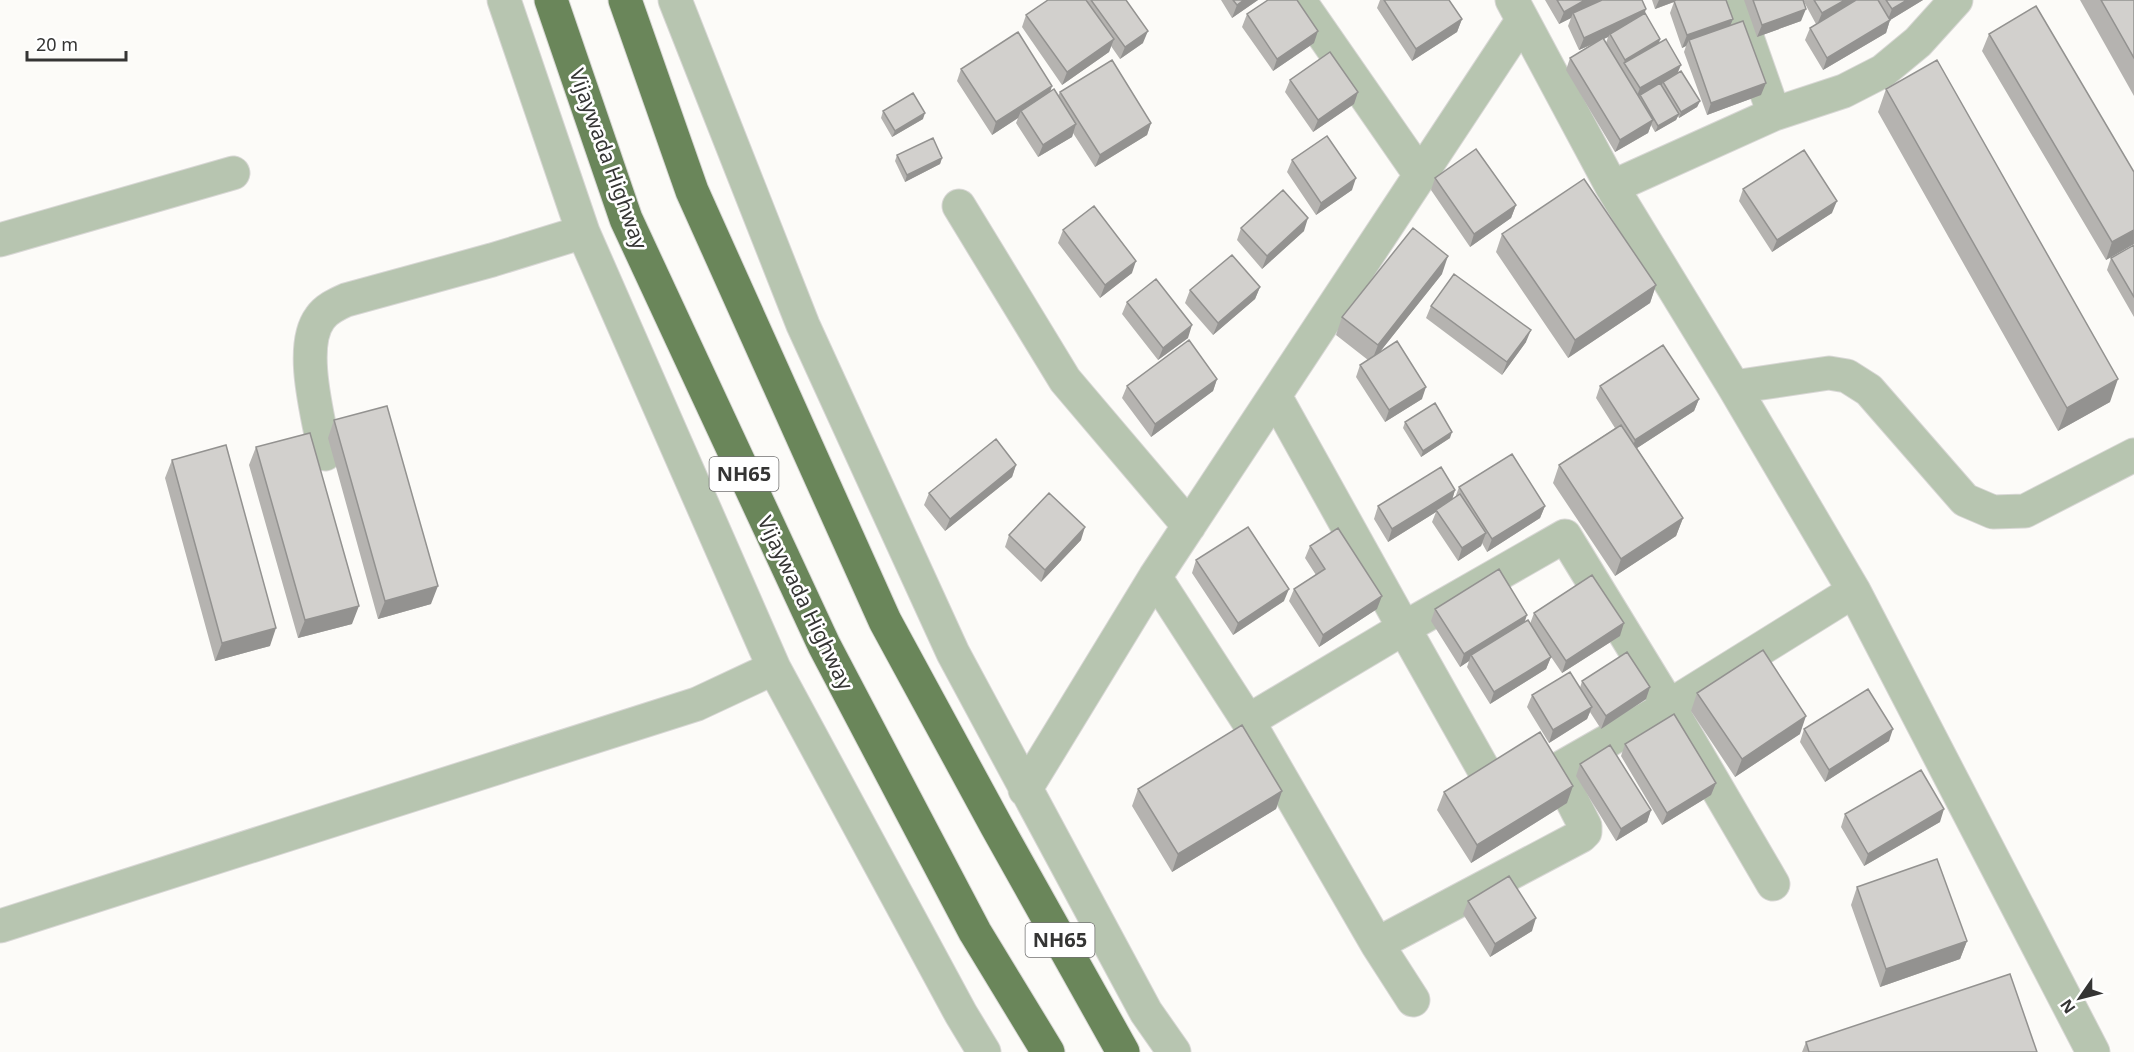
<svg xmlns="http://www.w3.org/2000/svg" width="2134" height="1052" font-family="'Noto Sans',sans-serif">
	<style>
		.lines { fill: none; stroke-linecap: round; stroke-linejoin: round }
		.minor-casing { stroke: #d8d7d5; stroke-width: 35 }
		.highway-casing { stroke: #d8d7d5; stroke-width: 35 }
		.minor { stroke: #b7c5b0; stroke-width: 33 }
		.highway { stroke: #6a865a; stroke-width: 33 }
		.wall { fill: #b5b3b0; fill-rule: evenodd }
		.shaded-wall { fill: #939290 }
		.building { fill: #d2d0cd; stroke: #939290; stroke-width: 1.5 }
		.labels { text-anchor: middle; stroke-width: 5; stroke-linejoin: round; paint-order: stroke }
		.shield { fill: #fff; stroke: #727271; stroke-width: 1.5 }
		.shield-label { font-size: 20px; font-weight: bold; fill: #353534 }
		.street-label { font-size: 21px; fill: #353534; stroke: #fff }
	</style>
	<rect width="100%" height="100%" fill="#fcfbf8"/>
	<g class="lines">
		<defs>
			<path id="minor" d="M504 0 583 232 774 668 961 1014 984 1052
				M675 0 803 325 953 653 1146 1012 1174 1052
				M1299 0 1421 176
				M1512 0 1612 187 1734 387 1854 591 2093 1052
				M1734 0 1774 114
				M1612 187 1774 114 1844 91 1883 71 1918 42 1956 0
				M959 206 1065 380 1189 526
				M0 240 233 173
				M1734 387 1829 373 1847 376 1869 390 1965 500 1993 512 2025 511 2134 455
				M1275 396 1404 628 1565 536 1669 706 1773 884
				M325 454C319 420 298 347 320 318 326 309 337 304 346 300L492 260 583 232
				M1155 577 1248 721 1377 944 1413 1000
				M1248 721 1404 628 1484 770
				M1025 790 1155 577 1522 21
				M0 926 697 704 774 668
				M1377 944 1581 836 1585 832V826L1560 777 1562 767 1669 706 1854 591"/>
			<path id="highway" d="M551 0 626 219 824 645 975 932 1048 1052
				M625 0 692 191 885 621 997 827 1123 1052"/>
		</defs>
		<use href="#minor" class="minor-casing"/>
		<use href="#highway" class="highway-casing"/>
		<use href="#minor" class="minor"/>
		<use href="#highway" class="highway"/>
	</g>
	<path class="wall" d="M1048 0H1126L1143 43 1120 59 1111 46 1109 52 1062 85 1022 27 1026 15Z
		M1221 0H1258L1232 18Z
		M1380 0H1449L1462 19 1457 32 1412 61 1377 8Z
		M1545 0H1642L1645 13 1660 39 1659 43 1678 73 1700 101 1697 107 1679 118 1678 116 1676 120 1655 132 1651 125 1648 133 1615 152 1566 70 1570 58 1593 44 1579 50 1568 26 1571 18 1559 24ZM1608 37 1606 43 1604 39Z
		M1652 0H1726L1733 19 1730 25 1761 95 1707 115 1684 52 1686 46 1682 48 1670 13 1674 2 1655 9Z
		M1744 0H1803L1801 21 1757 37Z
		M1803 0H1923L1890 20 1886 33 1823 70 1805 40 1810 28 1816 24Z
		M2080 0H2134V96Z
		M1247 14 1314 43 1273 71 1242 27Z
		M1989 34 2134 172V244L2106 260 1982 51Z
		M961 69 1050 92 1058 96 1060 92 1151 123 1147 135 1095 167 1073 133 1072 137 1038 157 1016 123 1018 118 992 135 957 81Z
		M1290 80 1358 92 1354 104 1313 132 1285 92Z
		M1886 89 2110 402 2058 431 1878 112Z
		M883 111 923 119 892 137 881 118Z
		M897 155 942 158 940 164 905 182 895 161Z
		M1292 160 1352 190 1316 215 1287 172Z
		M1435 178 1516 205 1511 218 1470 247 1431 190Z
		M1743 189 1832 213 1772 252 1739 201Z
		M1241 228 1304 231 1262 269 1237 240Z
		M1063 230 1132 273 1100 298 1058 243Z
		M1502 234 1656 285 1650 303 1568 358 1496 252Z
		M2134 245V317L2107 270 2111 258Z
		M1442 274 1379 353 1422 399 1385 422 1356 377 1360 365 1368 360 1336 335 1342 317Z
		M1260 287 1255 299 1213 335 1185 303 1190 290Z
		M1127 302 1188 338 1158 360 1122 314Z
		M1431 306 1526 342 1502 375 1426 318Z
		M1217 379 1213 391 1151 437 1122 398 1127 386Z
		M1600 386 1699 399 1694 411 1637 448 1683 518 1676 536 1615 576 1553 483 1559 465 1615 428 1596 398Z
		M334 420 431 604 378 619 328 438Z
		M1405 422 1450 438 1421 457 1403 428Z
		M256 447 352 624 298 638 249 465Z
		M172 460 270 646 215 661 165 478Z
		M1016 465 1012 477 945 531 924 505 929 493Z
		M1459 487 1545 506 1540 518 1487 552 1482 543 1481 546 1458 561 1432 522 1436 512 1388 542 1374 519 1378 506 1455 490 1452 500 1455 498Z
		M1009 535 1081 540 1041 582 1005 547Z
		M1310 546 1377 609 1319 647 1289 601 1294 589 1316 575 1305 558Z
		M1196 560 1284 601 1233 635 1192 573Z
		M1435 609 1525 622 1530 624 1534 613 1620 636 1562 673 1545 648 1551 657 1546 669 1490 704 1467 667 1469 661 1460 667 1431 621Z
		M1582 681 1650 687 1646 699 1601 729 1590 712 1587 719 1549 743 1527 707 1532 695 1580 688Z
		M1697 693 1800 734 1735 777 1691 711Z
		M1804 729 1889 741 1825 782 1800 742Z
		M1625 744 1716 783 1711 795 1662 825 1621 756Z
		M1580 764 1651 810 1647 822 1616 841 1576 776Z
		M1138 789 1282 791 1276 809 1172 872 1132 806Z
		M1444 792 1567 803 1471 863 1437 810Z
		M1845 814 1940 822 1864 866 1841 827Z
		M1857 887 1967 941 1960 959 1880 987 1851 905Z
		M1468 901 1532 931 1490 957 1463 914Z
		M1806 1042 2037 1052H1802Z"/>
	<path class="shaded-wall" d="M1244 0H1258L1232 18 1237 5Z
		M1585 0H1602L1573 13 1571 18 1559 24 1564 12Z
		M1659 0H1679L1655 9Z
		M1845 0H1862L1817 25 1822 13Z
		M1907 0H1923L1887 22 1892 9Z
		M1646 9 1642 22 1610 34 1608 37 1579 50 1584 38Z
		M1806 9 1801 21 1757 37 1762 25Z
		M1462 19 1457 32 1412 61 1416 49Z
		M1733 19 1728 31 1689 40 1686 46 1682 48 1687 35Z
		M1890 20 1886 33 1823 70 1827 58Z
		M1148 31 1143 43 1120 59 1125 47Z
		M1318 31 1314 43 1273 71 1277 59Z
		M1114 39 1109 52 1062 85 1067 72Z
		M1660 39 1656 52 1624 63 1621 72 1625 60Z
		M1681 65 1676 77 1663 82 1662 85 1640 95 1638 99 1635 101 1640 88Z
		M1766 83 1761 95 1707 115 1711 103Z
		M1052 86 1048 99 1021 111 1018 118 992 135 996 122Z
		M1358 92 1354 104 1313 132 1318 120Z
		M1700 101 1697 107 1679 118 1681 112Z
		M925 113 923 119 892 137 895 131Z
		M1679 114 1676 120 1655 132 1658 126Z
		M1653 120 1648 133 1615 152 1620 140Z
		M1151 123 1147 135 1095 167 1100 155Z
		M1076 124 1072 137 1038 157 1043 145Z
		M942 158 940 164 905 182 907 175Z
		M1356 178 1352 190 1316 215 1321 203Z
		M1837 201 1832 213 1772 252 1777 240Z
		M1516 205 1511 218 1470 247 1474 234Z
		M1308 218 1304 231 1262 269 1267 256Z
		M2134 230V244L2106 260 2112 242Z
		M1448 256 1442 274 1371 363 1378 345Z
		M1136 261 1132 273 1100 298 1105 285Z
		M1656 285 1650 303 1568 358 1575 340Z
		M1260 287 1255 299 1213 335 1218 323Z
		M1192 325 1188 338 1158 360 1163 348Z
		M1531 330 1526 342 1502 375 1507 362Z
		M1217 379 1213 391 1151 437 1155 424Z
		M2118 379 2110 402 2058 431 2067 408Z
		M1426 387 1422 399 1385 422 1389 410Z
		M1699 399 1694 411 1631 452 1635 440Z
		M1452 432 1450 438 1421 457 1423 451Z
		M1016 465 1012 477 945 531 950 519Z
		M1455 490 1451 503 1436 510V512L1388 542 1392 529Z
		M1545 506 1540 518 1487 552 1492 539Z
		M1683 518 1676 536 1615 576 1621 559Z
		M1085 527 1081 540 1041 582 1045 570Z
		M1486 533 1481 546 1458 561 1462 548Z
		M438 586 431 604 378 619 385 601Z
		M1289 589 1284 601 1233 635 1238 623Z
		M1382 596 1377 609 1319 647 1323 635Z
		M359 606 352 624 298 638 305 620Z
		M1527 615 1523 627 1471 655 1469 661 1460 667 1464 654Z
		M1624 623 1620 636 1562 673 1566 661Z
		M276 628 270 646 215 661 222 643Z
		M1551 657 1546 669 1490 704 1494 692Z
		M1650 687 1646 699 1601 729 1606 716Z
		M1592 707 1587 719 1549 743 1553 730Z
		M1806 716 1800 734 1735 777 1742 759Z
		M1893 729 1889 741 1825 782 1829 770Z
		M1716 783 1711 795 1662 825 1667 813Z
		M1573 786 1567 803 1471 863 1477 845Z
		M1282 791 1276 809 1172 872 1178 854Z
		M1944 809 1940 822 1864 866 1868 854Z
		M1651 810 1647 822 1616 841 1621 829Z
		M1536 918 1532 931 1490 957 1495 944Z
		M1967 941 1960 959 1880 987 1886 969Z"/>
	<path class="building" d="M1048 0H1086L1114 39 1067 72 1026 15Z
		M1091 0H1126L1148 31 1125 47Z
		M1233 0H1244L1237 5Z
		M1268 0H1297L1318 31 1277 59 1247 14Z
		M1384 0H1449L1462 19 1416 49Z
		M1557 0H1585L1564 12Z
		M1602 0H1642L1646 9 1584 38 1573 13Z
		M1676 0H1726L1733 19 1687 35 1674 1Z
		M1753 0H1803L1806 9 1762 25Z
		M1814 0H1845L1822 13Z
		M1856 0H1878L1890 20 1827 58 1810 28Z
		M1886 0H1907L1892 9Z
		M2101 0H2134V58Z
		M2036 6 2134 172V230L2112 242 1989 34Z
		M1645 13 1660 39 1625 60 1610 34Z
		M1743 21 1766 83 1711 103 1689 40Z
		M1018 32 1052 86 996 122 961 69Z
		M1603 38 1653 120 1620 140 1570 58Z
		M1666 39 1681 65 1640 88 1624 63Z
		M1330 52 1358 92 1318 120 1290 80Z
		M1112 60 1151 123 1100 155 1060 92Z
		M1937 60 2118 379 2067 408 1886 89Z
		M1681 71 1700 101 1681 112 1663 82Z
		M1660 83 1679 114 1658 126 1640 95Z
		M1054 89 1076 124 1043 145 1021 111Z
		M913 93 925 113 895 131 883 111Z
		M1327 136 1356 178 1321 203 1292 160Z
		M933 138 942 158 907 175 897 155Z
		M1476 149 1516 205 1474 234 1435 178Z
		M1804 150 1837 201 1777 240 1743 189Z
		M1584 179 1656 285 1575 340 1502 234Z
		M1283 190 1308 218 1267 256 1241 228Z
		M1094 206 1136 261 1105 285 1063 230Z
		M1413 228 1448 256 1378 345 1342 317Z
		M2134 245V297L2111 258Z
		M1232 255 1260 287 1218 323 1190 290Z
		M1454 274 1531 330 1507 362 1431 306Z
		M1156 279 1192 325 1163 348 1127 302Z
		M1189 340 1217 379 1155 424 1127 386Z
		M1397 341 1426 387 1389 410 1360 365Z
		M1663 345 1699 399 1635 440 1600 386Z
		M1435 403 1452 432 1423 451 1405 422Z
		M387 406 438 586 385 601 334 420Z
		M1621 425 1683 518 1621 559 1559 465Z
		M310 433 359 606 305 620 256 447Z
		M996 439 1016 465 950 519 929 493Z
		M226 445 276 628 222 643 172 460Z
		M1512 454 1545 506 1492 539 1459 487Z
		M1441 467 1455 490 1392 529 1378 506Z
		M1049 493 1085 527 1045 570 1009 535Z
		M1460 494 1486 533 1462 548 1436 510Z
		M1248 527 1289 589 1238 623 1196 560Z
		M1338 528 1382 596 1323 635 1294 589 1325 569 1310 546Z
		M1499 569 1527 615 1464 654 1435 609Z
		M1592 575 1624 623 1566 661 1534 613Z
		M1528 620 1551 657 1494 692 1471 655Z
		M1763 650 1806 716 1742 759 1697 693Z
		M1627 652 1650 687 1606 716 1582 681Z
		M1570 672 1592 707 1553 730 1532 695Z
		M1868 689 1893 729 1829 770 1804 729Z
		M1674 714 1716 783 1667 813 1625 744Z
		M1242 725 1282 791 1178 854 1138 789Z
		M1540 732 1573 786 1477 845 1444 792Z
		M1610 745 1651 810 1621 829 1580 764Z
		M1921 770 1944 809 1868 854 1845 814Z
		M1937 859 1967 941 1886 969 1857 887Z
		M1509 876 1536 918 1495 944 1468 901Z
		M2010 974 2037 1052H1809L1806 1042Z"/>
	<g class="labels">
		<g class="shield">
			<rect x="709.5" y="457" width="69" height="34" rx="4.5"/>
			<rect x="1025.5" y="923" width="69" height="34" rx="4.5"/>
		</g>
		<g class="shield-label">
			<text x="744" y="481">NH65</text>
			<text x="1060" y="947">NH65</text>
		</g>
		<g class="street-label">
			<text transform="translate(608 159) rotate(70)" y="7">Vijaywada Highway</text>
			<text transform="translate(805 603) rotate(64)" y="7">Vijaywada Highway</text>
		</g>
	</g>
	<g transform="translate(2080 998) rotate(235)" stroke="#ffffff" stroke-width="4.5" paint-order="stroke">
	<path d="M0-4.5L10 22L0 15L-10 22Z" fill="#353534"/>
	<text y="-9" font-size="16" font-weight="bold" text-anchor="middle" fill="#353534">N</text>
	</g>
	<path d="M27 51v9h99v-9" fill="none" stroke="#353534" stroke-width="3"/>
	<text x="36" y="51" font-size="18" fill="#353534" stroke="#ffffff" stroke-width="4.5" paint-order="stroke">20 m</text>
</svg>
